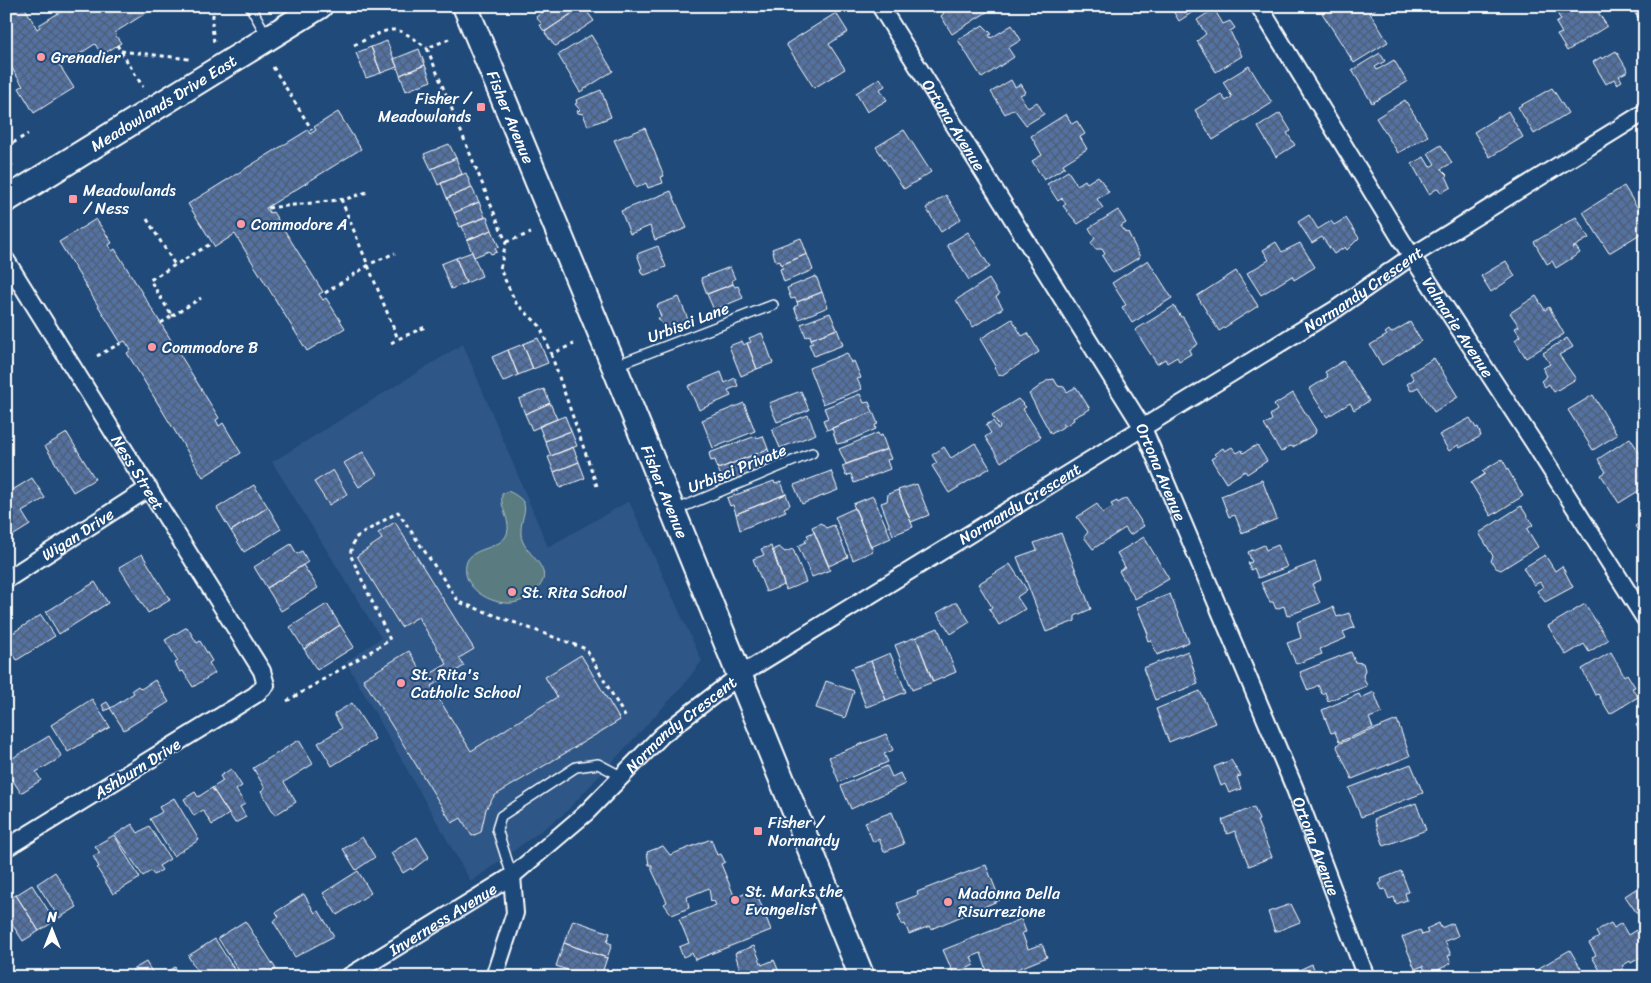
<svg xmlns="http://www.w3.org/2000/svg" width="1651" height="983" font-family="Sriracha,sans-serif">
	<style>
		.built { fill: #2e5686 }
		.park { fill: #5a7c81; stroke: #acbec0 }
		.building { fill: url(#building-cross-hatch); stroke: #fff }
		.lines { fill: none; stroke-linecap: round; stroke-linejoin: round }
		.service-casing { stroke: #fff; stroke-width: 12 }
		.minor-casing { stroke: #fff; stroke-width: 20 }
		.secondary-casing { stroke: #fff; stroke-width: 28 }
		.path { stroke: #fff; stroke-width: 3; stroke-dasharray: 4 4; stroke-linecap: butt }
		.service { stroke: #1f4a7a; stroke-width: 9 }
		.minor { stroke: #1f4a7a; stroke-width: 16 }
		.secondary { stroke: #1f4a7a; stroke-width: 24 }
		.poi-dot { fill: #ff9aa2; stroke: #1f4a7a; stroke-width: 2 }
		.labels { text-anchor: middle; stroke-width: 4; stroke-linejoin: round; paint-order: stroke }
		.poi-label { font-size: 16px; fill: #fff; stroke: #1f4a7a; text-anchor: start }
		.street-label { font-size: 16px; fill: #fff; stroke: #1f4a7a }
	</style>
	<defs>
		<pattern id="building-cross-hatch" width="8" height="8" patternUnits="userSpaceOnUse" patternTransform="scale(1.25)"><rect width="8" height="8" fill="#5272a3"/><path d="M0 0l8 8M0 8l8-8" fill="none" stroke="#4f5d73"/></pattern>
	</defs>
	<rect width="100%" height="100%" fill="#1f4a7a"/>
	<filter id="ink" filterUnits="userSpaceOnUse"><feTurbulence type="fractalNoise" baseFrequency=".02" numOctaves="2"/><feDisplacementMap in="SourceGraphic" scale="10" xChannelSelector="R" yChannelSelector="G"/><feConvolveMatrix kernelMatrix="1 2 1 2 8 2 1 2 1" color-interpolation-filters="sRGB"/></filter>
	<g filter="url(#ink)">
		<path class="built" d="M463 344 548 547 629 501 702 661 682 687 564 814 471 882 346 662 381 638 272 462Z"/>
		<path class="park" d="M508 491C536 504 520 512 521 534 521 553 556 567 539 587 534 593 525 600 517 602 497 608 461 590 466 565 469 546 500 551 507 534 512 521 499 508 502 494Z"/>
		<path class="building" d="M6 6H24L37 29 40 27 39 25 70 6H157L114 33 121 43 102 55 95 44 64 64 62 60 58 63 74 88 34 113 19 88 23 86 6 59Z
			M550 6H583L546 31 543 30 540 25 542 24 536 17Z
			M583 6 594 21 556 46 554 45 545 33 546 31Z
			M931 6H984L987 12 952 34 941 16 944 13 940 7 934 11Z
			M1170 6H1202L1179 21Z
			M1332 6H1374L1376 9 1370 13 1388 42 1354 63 1322 13Z
			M1564 6H1594L1607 26 1567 51 1557 35 1562 33 1556 23 1561 20 1556 11Z
			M1214 9 1223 24 1230 21 1235 28 1230 31 1242 56 1216 72 1197 41 1206 34 1197 20Z
			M836 13 848 32 829 44 845 69 814 88 786 44Z
			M983 25 992 34 989 35 991 38 1012 25 1021 40 1008 48 1014 57 982 78 958 40Z
			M591 35 613 71 580 92 558 55Z
			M387 41 397 67 381 73 371 47Z
			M371 47 381 73 366 78 356 53Z
			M419 49 425 65 400 75 394 59Z
			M1616 51 1628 71 1619 76 1622 81 1617 84 1614 79 1606 84 1593 62 1601 57 1602 59Z
			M1380 53 1385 61 1375 67 1377 70 1394 60 1407 82 1372 103 1352 70Z
			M425 65 431 81 406 91 400 75Z
			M1249 66 1272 103 1213 140 1195 110 1221 94 1226 101 1232 97 1223 82Z
			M880 78 885 86 880 89 887 100 867 112 856 93Z
			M1011 80 1015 87 1021 84 1026 92 1020 95 1028 108 1037 102 1044 114 1026 125 1014 109 1005 114 991 92Z
			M1552 88 1568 113 1534 134 1518 107Z
			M601 90 611 117 588 126 583 114 578 113 577 111 580 110 575 104 577 103 576 100Z
			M1405 100 1428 136 1398 153 1376 118Z
			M1508 111 1523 137 1490 157 1474 132Z
			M338 112 361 149 266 208 270 213 273 212 323 292 319 294 323 300 326 298 345 328 307 351 235 234 215 247 188 204 308 130 310 134 316 130 314 127Z
			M1280 113 1291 131 1287 133 1295 145 1276 157 1258 127Z
			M1066 114 1072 124 1077 121 1085 134 1080 137 1087 149 1063 164 1065 167 1044 180 1032 161 1042 155 1031 136Z
			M645 128 664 176 661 177 663 183 648 188 646 183 636 188 614 140Z
			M904 130 931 172 904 189 876 147Z
			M449 144 456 158 431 169 424 154Z
			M1441 145 1452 163 1441 169 1447 175 1446 176 1451 187 1441 193 1438 188 1429 194 1412 164 1424 157 1430 167 1435 164 1428 153Z
			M456 158 462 174 438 185 431 169Z
			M1645 169V186L1637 174Z
			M1068 171 1077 185 1085 180 1087 183 1098 176 1109 192 1097 199 1103 208 1078 224 1063 206 1066 204 1062 198 1058 201 1047 184Z
			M466 173 472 188 447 198 441 183Z
			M1624 186 1645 220V231L1609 253 1583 212Z
			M472 188 479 202 454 213 447 198Z
			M671 191 687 228 655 240 650 226 630 234 621 211Z
			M946 195 961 219 941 232 926 208Z
			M479 202 485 217 460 227 454 213Z
			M1118 210 1126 223 1121 226 1126 233 1128 232 1140 257 1113 273 1102 256 1105 254 1102 249H1095L1091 243 1095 238 1089 228Z
			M1309 215 1318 229 1331 221 1334 225 1346 218 1359 238 1347 250 1345 247 1334 254 1322 237 1312 243 1298 222Z
			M487 217 492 230 467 240 462 226Z
			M1576 217 1589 238 1572 248 1576 247 1580 253 1556 268 1552 261 1547 264 1534 242Z
			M96 219 112 243 108 245 112 251 115 249 219 418 216 420 219 426 223 423 241 453 203 477 127 353 131 350 125 341 121 343 59 242Z
			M492 230 499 247 495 248 497 252 491 254 489 251 474 257 467 240Z
			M968 232 990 267 969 280 947 245Z
			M801 238 807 254 781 265 780 261 776 262 772 249Z
			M1276 242 1282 252 1300 243 1315 267 1294 280 1292 276 1261 295 1247 273 1269 260 1263 250Z
			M658 246 666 267 645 275 642 274 640 269 642 268 637 254Z
			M472 252 482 276 466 283 456 258Z
			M807 254 813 270 784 282 780 269 783 268 781 265Z
			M456 258 466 283 451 289 441 264Z
			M1148 260 1172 298 1132 323 1122 307 1126 305 1112 283Z
			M1506 261 1515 276 1491 292 1481 276Z
			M730 267 735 279 732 280 733 284 707 294 701 278Z
			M1236 271 1258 306 1219 331 1197 296Z
			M816 276 822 292 797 302 795 298 791 299 787 288Z
			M989 279 999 295 996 297 1003 308 973 327 956 300Z
			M733 284 735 287 738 286 743 298 714 310 707 294Z
			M822 292 828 307 799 319 794 307 798 305 797 302Z
			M1536 296 1545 310 1549 307 1564 334 1526 358 1515 340 1520 336 1515 328 1519 326 1510 313Z
			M679 297 689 322 667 331 658 318 661 317 657 305Z
			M1174 306 1181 317H1183L1198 344 1189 350 1191 354 1179 361 1177 357 1167 363 1165 359 1157 364 1135 330Z
			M830 313 837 329 811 339 810 335 806 337 801 324Z
			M1012 319 1022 336 1028 333 1039 352 1002 375 998 374 994 368 996 366 980 339Z
			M1410 322 1421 341 1382 365 1370 345 1387 335 1385 333 1389 330 1391 333Z
			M837 329 843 345 814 356 809 344 813 343 811 339Z
			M762 333 773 363 757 369 747 343 751 342 749 338Z
			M538 338 548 363 533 369 523 344Z
			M1567 338 1573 347 1559 355 1576 379 1554 392 1549 384 1545 387 1541 381 1547 376 1543 368 1550 364 1543 353Z
			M742 341 744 345 747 343 757 369 741 376 729 346Z
			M523 344 533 369 518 375 508 350Z
			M508 350 518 375 503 382 492 357Z
			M847 353 851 363 854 361 861 378 857 379 862 389 823 404 809 368Z
			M6 355 12 365 6 368Z
			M1434 358 1458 397 1434 412 1418 387 1411 391 1407 384 1414 379 1410 373Z
			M1343 361 1369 401 1354 410 1350 403 1327 417 1309 389 1328 377 1325 372Z
			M721 372 725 383 735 378 738 386 728 390 731 396 699 410 688 386Z
			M1054 379 1058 386 1064 387 1067 392 1076 387 1090 409 1073 418 1074 420 1065 426 1063 423V427L1051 434 1029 394 1048 380Z
			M544 389 550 403 525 414 519 399Z
			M801 391 809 410 777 422 769 403Z
			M1293 393 1316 430 1315 434 1293 447 1290 446 1281 452 1264 425 1272 420 1270 415 1277 410 1274 405Z
			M860 394 864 403 869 402 873 412 827 430 823 420 828 418 824 408Z
			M1593 395 1617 435 1593 450 1568 410Z
			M1018 399 1026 407 1023 409 1041 437 1001 462 985 437 991 433 986 425 993 421 998 429 1000 427 992 415Z
			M550 403 557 419 532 430 525 414Z
			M744 403 755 431 713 448 702 420Z
			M873 412 878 424 875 425 876 429 846 442 837 444 832 428Z
			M808 415 816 434 780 448 772 429Z
			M565 416 571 431 545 441 539 426Z
			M1470 418 1476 428 1478 427 1481 436 1460 448 1458 445 1449 451 1439 435Z
			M571 431 577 446 551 456 545 441Z
			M67 433 95 479 73 492 45 446Z
			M878 433 879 436 882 435 887 449 846 464 839 449Z
			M756 436 757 438 763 436 768 449 718 469 715 460 711 461 709 453Z
			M1630 438 1641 455 1639 457 1645 466V487L1619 503 1601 475 1606 472 1598 459Z
			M975 443 990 468 949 493 932 466 937 463 932 455 944 447 951 458Z
			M1257 445 1267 461 1247 474 1245 471 1226 483 1211 459 1216 456 1214 454 1223 448 1225 451 1232 447 1237 453 1242 450 1243 453Z
			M573 447 579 462 554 472 548 457Z
			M768 449 772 461 766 463 767 466 721 486 718 477 721 476 718 469Z
			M887 449 891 459 887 460 890 469 854 483 851 474 846 476 842 466Z
			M363 452 377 475 359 487 344 463Z
			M1502 459 1523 496 1491 516 1471 483 1485 474 1482 471Z
			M579 462 585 478 560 488 554 472Z
			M333 470 347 494 329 505 314 482Z
			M831 471 838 490 802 504 794 485Z
			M32 478 45 498 22 512 30 525 6 540V494Z
			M1262 480 1277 519 1242 533 1235 515 1229 517 1221 496Z
			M774 481 775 484 781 482 786 494 736 514 733 505 730 506 727 498Z
			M917 484 929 515 911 522 898 490Z
			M254 485 268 507 231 531 217 508Z
			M898 490 913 527 893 535 881 503 887 501 888 494Z
			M786 494 790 505 784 508 786 511 740 530 736 514Z
			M873 496 891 538 871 547 853 504Z
			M1126 498 1144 526 1130 535 1125 528 1093 549 1084 537 1088 532 1077 517 1097 504 1103 513 1113 507 1111 504 1117 501 1118 503Z
			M1521 506 1533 525 1527 529 1538 547 1501 570 1496 568 1491 561 1493 556 1479 533Z
			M268 507 281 529 244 552 231 531Z
			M855 508 873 551 853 560 835 517Z
			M1645 519V540H1644L1635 526Z
			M395 522 474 649 459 658 464 666 431 686 471 751 557 697 545 677 581 655 620 720 494 796 486 809 481 832 472 836 461 818 452 823 363 679 409 651 425 677 447 664 418 617 401 627 357 556 382 539 378 533Z
			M821 523 826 528 834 525 848 557 829 566 812 527Z
			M814 532 830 570 812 577 798 546 806 542 805 540 809 538 807 535Z
			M1061 533 1091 609 1075 616V621L1046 632 1017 557 1037 550 1034 543Z
			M1144 537 1169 579 1135 599 1119 571 1125 567 1117 553Z
			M291 544 297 554 302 551 308 562 267 588 254 567Z
			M1264 545 1266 550 1278 545 1287 567 1258 578 1254 568 1251 570 1248 563 1252 562 1248 552Z
			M771 546 784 585 766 592 753 559 764 555 761 549Z
			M779 547 785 552 793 549 806 582 786 590 774 552V549Z
			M142 554 170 600 148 613 119 567Z
			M1545 555 1555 571 1562 566 1573 587 1545 602 1537 591 1543 587 1540 582 1534 585 1523 568Z
			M1315 562 1321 580 1312 584 1320 603 1287 616 1284 606 1276 609 1273 602H1270L1261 583Z
			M1010 564 1027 590 1017 597 1025 609 999 625 989 609 992 607 978 584Z
			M303 565 318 588 281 611 267 588Z
			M95 582 108 603 59 634 46 612Z
			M1170 594 1189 642 1157 655 1151 640 1148 641 1146 635 1148 634 1137 607Z
			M954 603H958L970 622 951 634 937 613Z
			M327 604 340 625 304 649 290 627Z
			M1585 604 1608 640 1589 652 1584 644 1566 655 1548 626Z
			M1333 607 1337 617 1349 613 1355 627 1343 632 1346 638 1320 649 1322 654 1296 664 1287 643 1301 638 1297 622Z
			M41 615 55 636 17 660 6 643V637Z
			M340 625 354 647 317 670 304 649Z
			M187 627 197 643 200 641 212 661 209 663 215 673 193 687 183 671 180 672 175 663 178 661 165 640Z
			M938 628 956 672 933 682 916 637Z
			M916 637 933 682 912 690 895 645Z
			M1188 651 1198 684 1155 700 1143 668Z
			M1351 652 1355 662 1363 663 1365 670 1363 676 1367 686 1328 701 1325 692 1322 694 1318 685 1308 691 1300 672Z
			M1611 652 1624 676 1627 674 1635 687 1632 688 1638 697 1610 714 1598 694 1595 695 1582 669Z
			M890 653 906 692 886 700 871 661Z
			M871 661 886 700 866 707 851 668Z
			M155 680 169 702 124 730 110 708 105 711 102 705 107 702 111 708 134 693 132 690 138 686 141 689Z
			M826 681 854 691 845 718 816 708Z
			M1200 691 1215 723 1169 742 1156 709Z
			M1374 692 1382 713 1369 718 1373 728 1339 742 1335 732 1331 733 1322 710 1359 694 1361 698Z
			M92 699 110 727 68 752 51 725Z
			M352 703 375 739 332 766 318 743 342 728 334 714Z
			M1645 719V740L1636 725Z
			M1397 720 1410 756 1352 779 1337 747 1338 744Z
			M886 734 893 750 884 754 888 762 839 782 829 757Z
			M49 736 62 757 36 772 41 780 21 793 6 770V762Z
			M299 740 313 764 284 782 296 802 275 815 261 791 265 788 253 768Z
			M1231 760 1241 776 1237 777 1241 789 1229 793 1225 784 1221 786 1214 767Z
			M1411 764 1423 793 1361 817 1349 788Z
			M887 766 892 777 900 773 905 784 851 809 841 786Z
			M231 769 242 786 236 790 245 804 240 807 246 817 235 823 212 788 223 781 220 776Z
			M212 788 229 814 212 825 203 810 194 816 184 799 195 792 198 797Z
			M174 798 199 840 173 856 150 819 162 812 159 807Z
			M1416 803 1426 830 1384 846 1374 819Z
			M1254 807 1259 820 1257 821 1272 857 1249 866 1235 831 1227 834 1222 820Z
			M892 812 904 844 884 852 879 839 873 842 865 822Z
			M132 824 138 833 149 826 170 859 159 866 162 870 154 875 151 871 143 876 115 835Z
			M114 835 140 878 113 894 97 868 99 867 93 856 100 853 95 846Z
			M362 837 375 857 356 870 343 849Z
			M417 837 429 857 412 870 411 868 403 873 391 853Z
			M711 839 717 855 721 854 725 862 721 864 735 898 755 889 771 930 695 960 692 953 683 957 679 947 689 943 679 919 716 905 714 901 711 902 709 888 687 897 689 908 672 915 664 904 667 902 652 870V865H649L647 852 663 846 670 855Z
			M986 865 1000 900 931 929 930 926 909 934 905 924 902 925 898 915 901 914 897 903 918 895 917 892Z
			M358 871 371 893 337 915 323 893Z
			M1401 871 1409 892 1405 893 1407 900 1396 904 1394 897 1389 899 1385 889 1382 890 1379 884 1382 882 1381 879Z
			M55 872 77 907 59 918 37 884Z
			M1645 883V925L1625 896Z
			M32 885 55 921 39 931 16 895Z
			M304 894 315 913 319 911 334 936 295 957 273 921 279 917 276 912Z
			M16 895 39 931 23 941 6 915V901Z
			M1291 904 1300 922 1275 932 1268 912Z
			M1021 919 1026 932 1022 933 1028 949 1042 944 1047 957 998 977H989L981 953 971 957 974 965 954 975 943 950Z
			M573 920 610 933 607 942 612 944 607 958 564 943Z
			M245 921 276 969 264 977H243L218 938Z
			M1439 923 1441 928 1453 923 1458 936 1445 941 1451 955 1448 956 1451 963 1427 976 1423 966 1415 969 1402 937 1420 930 1422 935 1428 933 1426 929Z
			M1611 923 1614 928 1621 923 1628 935 1636 930 1645 944V955L1631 963 1630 961 1622 966 1624 968 1615 974 1613 971 1604 977 1592 957 1596 955 1589 943 1599 937 1596 932 1601 928Z
			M215 939 239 977H201L188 956Z
			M564 943 607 958 602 973 596 971 594 977H586L556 966Z
			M754 946 762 965 774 960 780 974 774 977H742L735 953Z
			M1570 950 1586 977H1544L1539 968Z
			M146 962 155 977H136L132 970Z
			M1312 964 1316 974 1321 972 1323 977H1284Z
			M175 967 181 977H159Z"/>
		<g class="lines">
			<defs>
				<path id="service" d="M250 6 268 38
					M614 366 773 305
					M673 511 812 453
					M512 876 497 829 501 816 576 767 598 764 621 776"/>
				<g id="minor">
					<path id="s1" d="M880 6 1143 428 1295 789 1366 977"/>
					<path id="s2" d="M1259 6 1402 241 1534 443 1645 619"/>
					<path d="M1642 6 1645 11"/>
					<path id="s3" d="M6 260 262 671 266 685 255 695 6 848"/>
					<path id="s4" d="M6 580 149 488"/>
					<path id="s5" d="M348 977 512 876 586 813 662 735 740 675 1336 309 1412 256 1645 112"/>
					<path d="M494 977 515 913 512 876"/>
				</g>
				<g id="secondary">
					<path id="s6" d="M465 6 614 366 862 977"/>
					<path id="s7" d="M6 200 320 6"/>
				</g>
			</defs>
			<use href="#service" class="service-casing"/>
			<use href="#minor" class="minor-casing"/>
			<use href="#secondary" class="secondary-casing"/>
			<path class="path" d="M214 6 212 25 214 43
				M449 39 427 48 506 242 500 269 516 303 540 326 551 354 574 344
				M117 45 143 87
				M354 45C392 28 391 21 427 48
				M121 51 189 59
				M273 67 312 130
				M6 147 28 134
				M6 156 13 167
				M341 199 398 339 425 327
				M268 208 346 199 370 191
				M147 219 175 265
				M506 242 531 233
				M325 293 372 263 395 253
				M172 316 201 298
				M161 323 172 316 150 280 212 243
				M391 343 398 339
				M551 354 597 486
				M97 356 121 343
				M287 701 390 640 350 554 355 538 398 512 459 602 586 649 627 720"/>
			<use href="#service" class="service"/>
			<use href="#minor" class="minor"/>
			<use href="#secondary" class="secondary"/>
		</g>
	</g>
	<g class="poi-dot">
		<circle cx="41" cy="57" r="5"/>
		<rect x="476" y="102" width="10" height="10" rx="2.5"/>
		<rect x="68" y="194" width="10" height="10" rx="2.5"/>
		<circle cx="241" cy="224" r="5"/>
		<circle cx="152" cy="347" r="5"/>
		<circle cx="512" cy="592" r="5"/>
		<circle cx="401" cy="683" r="5"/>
		<rect x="753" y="826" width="10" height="10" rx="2.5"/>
		<circle cx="735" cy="900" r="5"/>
		<circle cx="948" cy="902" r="5"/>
	</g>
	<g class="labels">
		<g class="poi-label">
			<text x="51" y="63">Grenadier</text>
			<text x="471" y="104" text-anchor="end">Fisher /<tspan x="471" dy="18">Meadowlands</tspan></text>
			<text x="83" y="196">Meadowlands<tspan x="83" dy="18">/ Ness</tspan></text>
			<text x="251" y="230">Commodore A</text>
			<text x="162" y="353">Commodore B</text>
			<text x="522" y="598">St. Rita School</text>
			<text x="411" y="680">St. Rita's<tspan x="411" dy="18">Catholic School</tspan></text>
			<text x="768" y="828">Fisher /<tspan x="768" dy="18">Normandy</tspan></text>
			<text x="745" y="897">St. Marks the<tspan x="745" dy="18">Evangelist</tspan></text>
			<text x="958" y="899">Madonna Della<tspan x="958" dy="18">Risurrezione</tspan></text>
		</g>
		<g class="street-label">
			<text dy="6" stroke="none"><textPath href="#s7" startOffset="185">Meadowlands Drive East</textPath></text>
			<text dy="6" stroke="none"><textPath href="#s6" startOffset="120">Fisher Avenue</textPath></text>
			<text dy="6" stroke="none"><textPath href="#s1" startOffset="140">Ortona Avenue</textPath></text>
			<text dy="6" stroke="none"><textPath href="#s5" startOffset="1230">Normandy Crescent</textPath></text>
			<text transform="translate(688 322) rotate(-21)" y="6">Urbisci Lane</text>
			<text dy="6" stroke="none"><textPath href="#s2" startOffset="378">Valmarie Avenue</textPath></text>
			<text transform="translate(737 468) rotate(-22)" y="6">Urbisci Private</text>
			<text dy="6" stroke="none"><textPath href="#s3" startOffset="250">Ness Street</textPath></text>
			<text dy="6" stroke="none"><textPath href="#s1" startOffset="545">Ortona Avenue</textPath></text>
			<text dy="6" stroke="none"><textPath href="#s6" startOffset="525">Fisher Avenue</textPath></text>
			<text dy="6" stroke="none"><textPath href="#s5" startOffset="825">Normandy Crescent</textPath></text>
			<text dy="6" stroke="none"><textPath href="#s4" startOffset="85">Wigan Drive</textPath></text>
			<text dy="6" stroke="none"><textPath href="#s5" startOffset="420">Normandy Crescent</textPath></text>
			<text transform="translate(137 768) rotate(-32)" y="6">Ashburn Drive</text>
			<text dy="6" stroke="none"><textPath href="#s1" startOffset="950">Ortona Avenue</textPath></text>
			<text dy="6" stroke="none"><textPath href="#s5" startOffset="111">Inverness Avenue</textPath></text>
		</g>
	</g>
	<rect width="1651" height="983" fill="none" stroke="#1f4a7a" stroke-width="25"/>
	<rect x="12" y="12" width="1626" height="958" fill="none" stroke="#fff" stroke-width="2" filter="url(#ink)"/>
	<g transform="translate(52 930)" stroke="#1f4a7a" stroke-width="4" paint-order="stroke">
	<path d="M0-4L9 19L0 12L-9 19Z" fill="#ffffff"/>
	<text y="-8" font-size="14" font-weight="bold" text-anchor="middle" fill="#ffffff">N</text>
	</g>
</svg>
